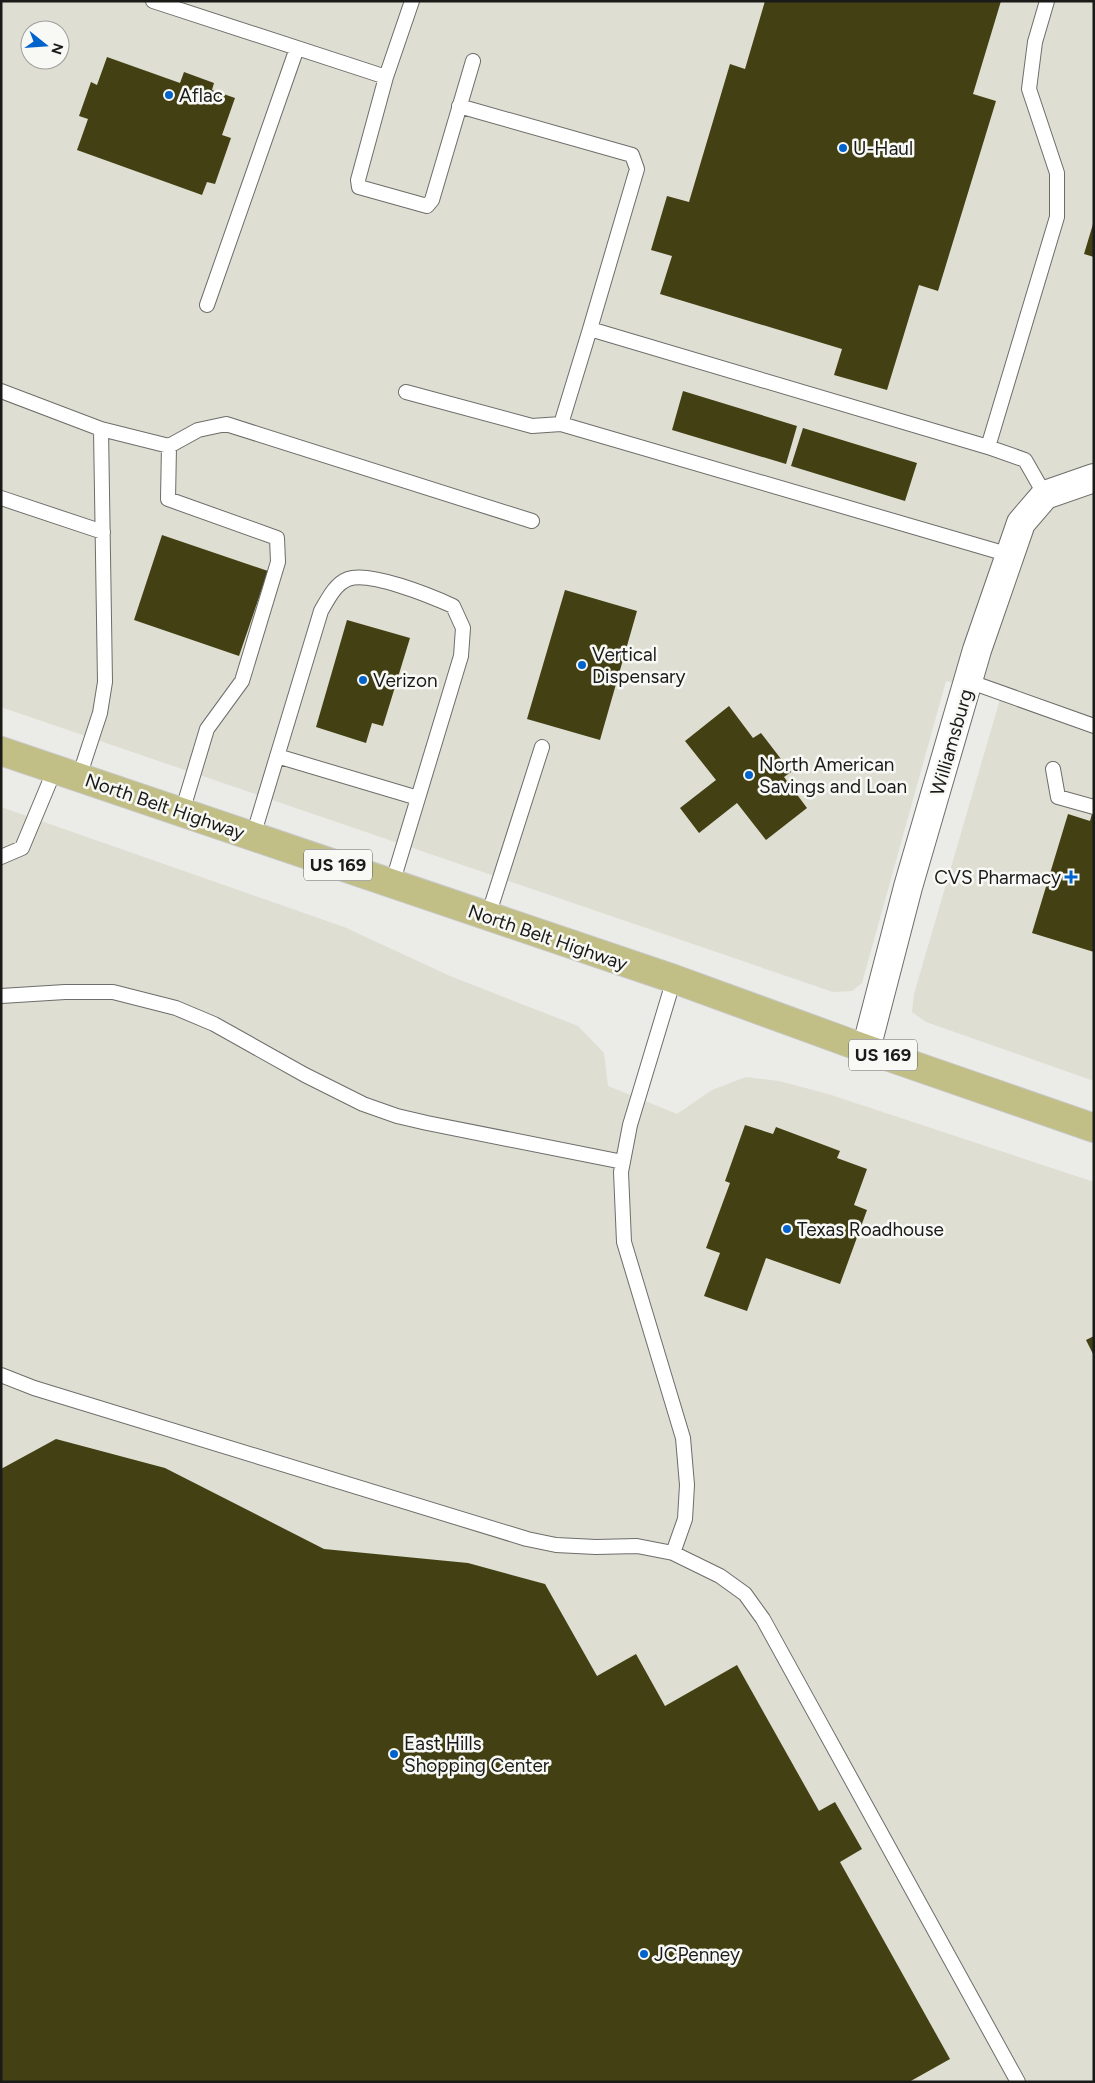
<svg xmlns="http://www.w3.org/2000/svg" width="1095" height="2083" font-family="Figtree,sans-serif">
	<style>
		.built { fill: #deded3; fill-rule: evenodd }
		.building { fill: #434113 }
		.lines { fill: none; stroke-linecap: round; stroke-linejoin: round }
		.service-casing { stroke: #6d6d6a; stroke-width: 16 }
		.minor-casing { stroke: #6d6d6a; stroke-width: 30 }
		.primary-casing { stroke: #c8c8c8; stroke-width: 30 }
		.service { stroke: #fff; stroke-width: 14 }
		.minor { stroke: #fff; stroke-width: 28 }
		.primary { stroke: #c1be86; stroke-width: 28 }
		.poi-dot { fill: #0063cc; stroke: #f8f8f5; stroke-width: 2 }
		.labels { text-anchor: middle; stroke-width: 5; stroke-linejoin: round; paint-order: stroke }
		.shield { fill: #f8f8f5; stroke: #5d5d5b; stroke-width: 1 }
		.shield-label { font-size: 18px; font-weight: bold; fill: #1a1a19 }
		.poi-label { font-size: 19px; fill: #1a1a19; stroke: #f8f8f5; text-anchor: start }
		.street-label { font-size: 19px; fill: #1a1a19; stroke: #f8f8f5 }
	</style>
	<rect width="100%" height="100%" fill="#ebebe7"/>
	<path class="built" d="M1 1H1094V1081L926 1022 912 1012 914 994 1001 696 946 681 862 983 852 991 833 992 1 707ZM30 30H60V60H30Z
		M1 807 344 927 450 976 578 1026 604 1053 608 1086 677 1114 712 1090 746 1077 779 1081 828 1094 1094 1182V2082H1Z"/>
	<path class="building" d="M765 1H1001L973 94 996 101 938 291 919 285 887 390 834 375 842 349 660 294 672 256 651 250 667 196 689 202 730 64 745 69Z
		M107 57 180 83 184 72 214 83 212 90 235 98 222 135 231 138 215 184 207 182 202 195 77 150 88 119 79 116 91 82 97 85Z
		M1093 224H1094V257L1084 254Z
		M683 391 797 426 786 464 672 430Z
		M803 428 917 463 905 501 791 466Z
		M162 535 268 571 239 656 134 620Z
		M565 590 637 611 600 740 527 719Z
		M347 620 410 638 383 726 372 723 366 743 316 727Z
		M729 706 753 738 761 733 791 772 784 777 807 808 766 840 737 803 699 833 680 808 716 780 685 741Z
		M1093 810H1094V952L1032 933 1068 814 1090 821Z
		M745 1125 773 1134 776 1127 840 1151 837 1158 867 1169 854 1205 867 1210 840 1284 766 1258 747 1311 704 1296 720 1253 706 1248 730 1183 725 1181Z
		M1094 1336V1356L1086 1340Z
		M56 1439 165 1468 324 1549 468 1563 545 1584 597 1676 636 1654 665 1706 737 1665 819 1811 835 1802 862 1849 840 1862 950 2059 909 2082H1V1469Z"/>
	<g class="lines">
		<defs>
			<path id="service" d="M153 1 386 77 412 1
				M386 77 358 180 359 187 427 206 432 200 473 61
				M459 106 632 155 637 169 590 329 988 447 1025 460 1045 495
				M207 305 297 48
				M590 329 561 424 1010 555
				M1 391 101 429 169 446 198 430 226 424 532 521
				M406 392 532 426 561 424
				M169 446 168 499 277 538 278 562 242 681 207 729 182 812
				M988 447 1057 217V173L1029 89 1035 42 1047 1
				M1 498 103 532
				M968 681 1094 726
				M277 756 418 798
				M1053 769 1058 797 1094 807
				M79 777 100 713 105 682 101 429
				M253 836 321 611C328 599 335 584 348 579 370 571 431 596 453 606L463 628 461 656 392 884
				M1 857 22 848 55 769
				M488 916 542 747
				M1 996 65 992H113L176 1008 214 1024 305 1075 363 1104 397 1116 427 1123 623 1162
				M1 1375 34 1388 527 1539 556 1545 596 1547 637 1546 673 1553 720 1576 745 1594 763 1619 1018 2082
				M673 1553 685 1519 687 1485 683 1438 624 1242 621 1172 630 1125 674 979"/>
			<path id="minor" d="M866 1049 908 887 977 650 1021 523 1045 495 1094 478"/>
			<path id="primary" d="M1 751 674 979 866 1049 1094 1128"/>
		</defs>
		<use href="#service" class="service-casing"/>
		<use href="#minor" class="minor-casing"/>
		<use href="#primary" class="primary-casing"/>
		<use href="#service" class="service"/>
		<use href="#minor" class="minor"/>
		<use href="#primary" class="primary"/>
	</g>
	<g class="poi-dot">
		<circle cx="169" cy="95" r="5"/>
		<circle cx="843" cy="148" r="5"/>
		<circle cx="582" cy="665" r="5"/>
		<circle cx="363" cy="680" r="5"/>
		<circle cx="749" cy="775" r="5"/>
		<path d="M1068.5 869.5h5v5h5v5h-5v5h-5v-5h-5v-5h5z"/>
		<circle cx="787" cy="1229" r="5"/>
		<circle cx="394" cy="1754" r="5"/>
		<circle cx="644" cy="1954" r="5"/>
	</g>
	<g class="labels">
		<g class="shield">
			<rect x="304" y="849.5" width="68" height="31" rx="4"/>
			<rect x="849" y="1039.5" width="68" height="31" rx="4"/>
		</g>
		<g class="shield-label">
			<text x="338" y="871">US 169</text>
			<text x="883" y="1061">US 169</text>
		</g>
		<g class="poi-label">
			<text x="179" y="102">Aflac</text>
			<text x="853" y="155">U-Haul</text>
			<text x="592" y="661">Vertical<tspan x="592" dy="22">Dispensary</tspan></text>
			<text x="373" y="687">Verizon</text>
			<text x="759" y="771">North American<tspan x="759" dy="22">Savings and Loan</tspan></text>
			<text x="1061" y="884" text-anchor="end">CVS Pharmacy</text>
			<text x="797" y="1236">Texas Roadhouse</text>
			<text x="404" y="1750">East Hills<tspan x="404" dy="22">Shopping Center</tspan></text>
			<text x="654" y="1961">JCPenney</text>
		</g>
		<g class="street-label">
			<text transform="translate(951 742) rotate(-74)" y="7">Williamsburg</text>
			<text transform="translate(165 806) rotate(19)" y="7">North Belt Highway</text>
			<text transform="translate(548 937) rotate(19)" y="7">North Belt Highway</text>
		</g>
	</g>
	<rect width="1095" height="2083" fill="none" stroke="#1a1a19" stroke-width="5"/>
	<g transform="translate(45 45) rotate(107)"><circle r="24" fill="#f8f8f5" stroke="#9f9f9d"/>
	<path d="M0-4L9 19L0 12L-9 19Z" fill="#0063cc"/>
	<text y="-8" font-size="14" font-weight="bold" text-anchor="middle" fill="#1a1a19">N</text>
	</g>
</svg>
